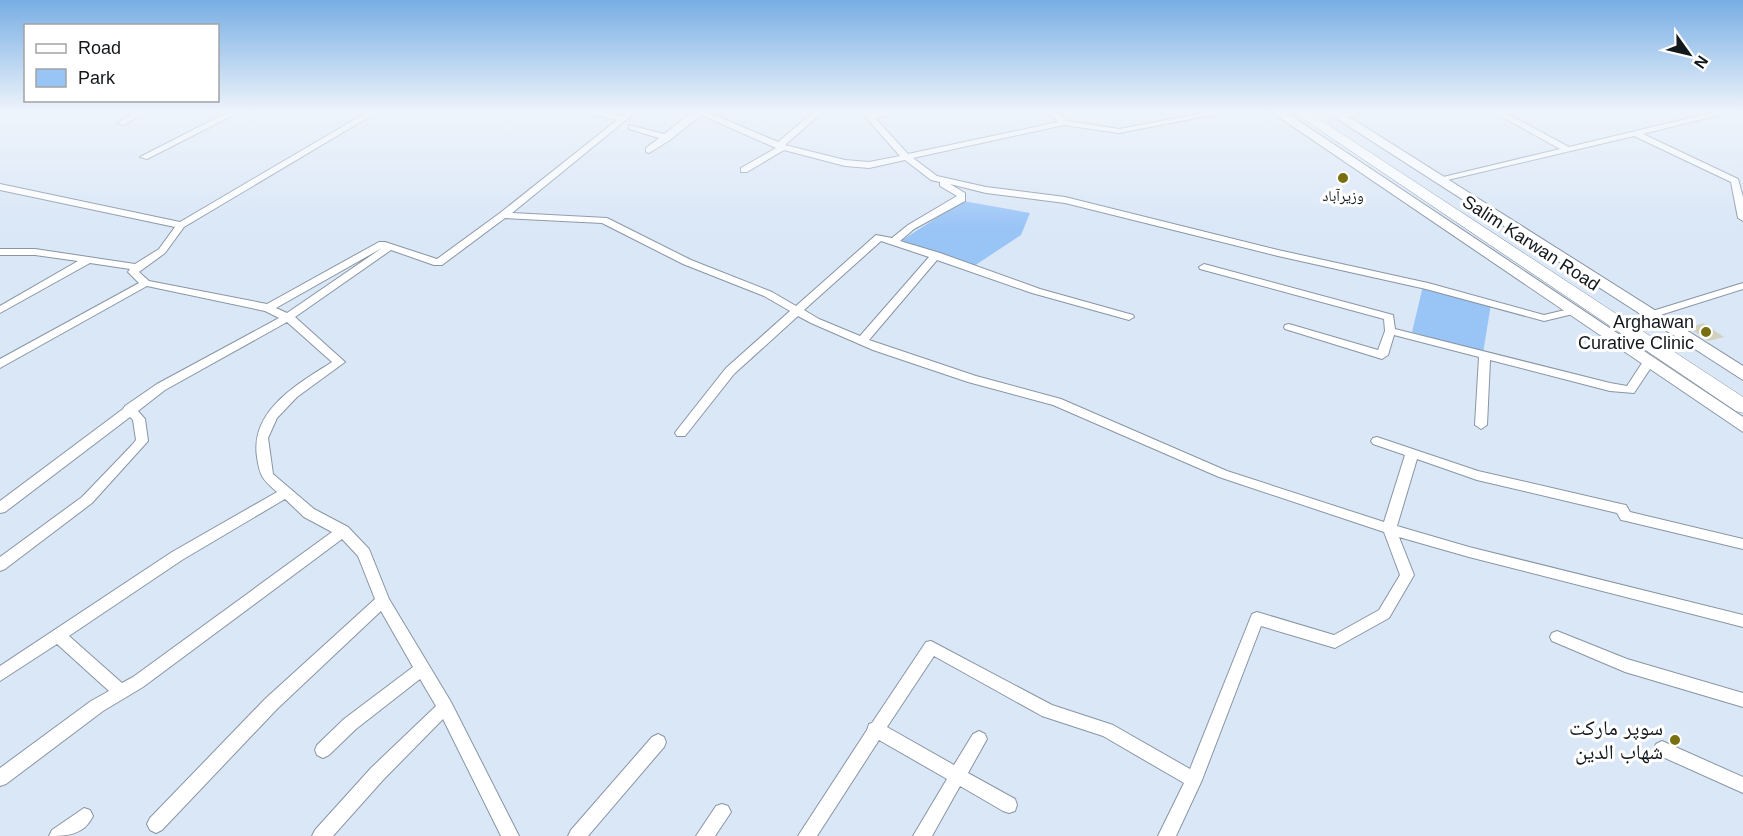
<svg xmlns="http://www.w3.org/2000/svg" width="1743" height="836" font-family="Arial,'Noto Naskh Arabic',sans-serif">
	<style>
		.green { fill: #99c4f6 }
		.building { fill: #d3d1be }
		.lines { fill: none; stroke-linecap: round; stroke-linejoin: round }
		.street-casing { stroke: #8895a3; stroke-width: 2 }
		.secondary-casing { stroke: #8895a3; stroke-width: 2 }
		.primary-casing { stroke: #8895a3; stroke-width: 1 }
		.street { fill: #fff; fill-rule: evenodd }
		.secondary { fill: #fff; fill-rule: evenodd }
		.primary { fill: #fff; fill-rule: evenodd }
		.poi-dot { fill: #786f0e; stroke: #fff; stroke-width: 2 }
		.labels { text-anchor: middle; stroke-width: 6; stroke-linejoin: round; paint-order: stroke }
		.far-poi-label { font-size: 15px; fill: #13181d; stroke: #fff }
		.street-label { font-size: 18px; fill: #13181d; stroke: #fff }
		.poi-label { font-size: 18px; fill: #13181d; stroke: #fff; text-anchor: end }
		.near-poi-label { font-size: 21px; fill: #13181d; stroke: #fff; text-anchor: end }
	</style>
	<rect width="100%" height="100%" fill="#dae7f7"/>
	<path class="green" d="M963 201 1030 213 1021 235 974 266 899 242Z
		M1423 286 1491 304 1483 353 1412 332Z"/>
	<path class="building" d="M1703 323 1724 337 1709 341 1689 328Z"/>
	<g class="lines">
		<defs>
			<path id="street" d="M137 111H147L124 125 117 123Z
				M230 111H241L147 159 140 157Z
				M369 111H379L184 227 165 253 139 272 149 281 267 304 379 242H385L437 259 500 213 617 120 580 111H597L622 116 628 111H637L512 213 607 218 691 260 772 292 796 306 876 235 892 238 908 225 957 196 940 186V182L931 180 905 160 869 168 845 166 784 150 747 172H741V168L776 148 701 115 670 140 649 153 646 152V148L659 138 629 129V125L664 134 694 111H705L778 142 815 111H824L785 145 845 160 869 162 900 156 860 111H869L871 114 888 111H906L875 118 908 154 1058 122 1047 111H1056L1067 121 1119 129 1214 111H1232L1119 133 1064 125 913 158 937 176 986 187 1065 197 1278 250 1428 283 1544 315 1569 309 1574 312 1573 314 1544 321 1426 289 1278 256 1065 203 986 193 950 184 965 193V201L914 229 900 241 940 253 1040 289 1133 315 1134 317 1129 320 1032 293 937 260 869 340 976 376 1061 399 1227 471 1384 522 1405 455 1373 444 1371 441 1373 438 1377 437 1478 471 1621 504 1626 505 1630 512 1743 539V549L1626 521 1621 520 1617 513 1477 480 1417 459 1397 526 1469 547 1743 615V627L1469 557 1399 537 1414 575 1389 618 1335 648 1261 626 1202 780 1176 836H1158L1184 783 1103 736 1042 716 934 656 887 727 954 765 973 734 979 731 985 734 987 739 968 773 1015 799 1017 805 1015 811 1009 813 1003 811 960 786 932 836H913L947 779 879 740 817 836H798L867 730 869 724 872 723 926 642 931 641 1052 705 1113 725 1190 769 1252 614 1257 612 1334 635 1379 610 1400 575 1384 532 1219 477 1053 405 968 382 873 350 811 323 798 316 734 374 685 436H677L675 433 677 430 726 368 790 311 764 296 683 264 602 223 505 218 442 265H434L391 250 295 317 345 362 297 397 277 418 268 438 273 474 314 509 348 527 369 549 389 599 451 702 519 836H501L443 719 383 780 333 836H312L315 830 371 768 436 706 420 679 356 729 329 755 323 758 317 755 315 750 317 745 344 719 413 667 381 611 277 709 162 830 156 833 150 830 147 824 150 818 265 699 375 599 358 556 342 539 143 687 103 711 6 784 0 786V768L91 701 109 691 57 644 0 681V666L172 552 277 492C262 479 260 476 257 457 250 410 298 384 332 362L287 322 165 390 138 411 145 419 148 441 92 503 5 569 0 571V557L82 497 132 445 136 440 133 420 130 417 5 512 0 513V501L123 409 125 406 157 384 279 318 265 311 147 286 0 368V359L139 283 128 272 130 269 90 263 0 313V306L78 261 35 255H0V249H35L135 264 159 249 175 227 0 190V184L180 222ZM881 241 929 257 860 336 819 319 804 310ZM382 248 287 313 276 308ZM285 499 304 517 332 532 133 677 122 683 69 636 182 560Z
				M1355 111H1371L1340 119 1336 117Z
				M1492 111H1502L1569 147 1719 111H1734L1643 134 1738 179 1743 197V221L1738 218 1731 182 1634 136 1439 182V178L1560 149Z
				M1204 264 1393 315 1395 329 1610 383 1627 386 1644 360 1648 359 1654 363 1634 393 1610 391 1490 360 1487 425 1481 429 1475 425 1479 357 1394 335 1388 355 1382 359 1285 329 1284 327 1285 325 1289 324 1378 350 1385 331 1384 319 1200 269 1199 267Z
				M1743 283V289L1654 317H1646L1645 315 1646 313Z
				M1557 631 1627 659 1743 693V707L1625 672 1552 641 1550 637 1552 633Z
				M658 734 664 737 666 742 664 747 588 836H568L571 830 652 737Z
				M1662 741 1743 777V793L1656 754 1654 749 1656 744Z
				M722 804 728 806 731 812 715 836H696L716 806Z
				M84 808 90 810 93 816C84 835 67 836 49 836L52 830Z"/>
			<path id="secondary" d="M1270 111H1284L1743 417V432Z
				M1325 111H1340L1743 366V380Z"/>
			<path id="primary" d="M1292 111H1307L1743 397V413L1736 411Z"/>
		</defs>
		<use href="#street" class="street-casing"/>
		<use href="#secondary" class="secondary-casing"/>
		<use href="#primary" class="primary-casing"/>
		<use href="#street" class="street"/>
		<use href="#secondary" class="secondary"/>
		<use href="#primary" class="primary"/>
	</g>
	<linearGradient id="sky" x2="0" y2="1"><stop stop-color="#78aee4"/><stop offset="0.49" stop-color="#eef4fb"/><stop offset="1" stop-color="#eef4fb" stop-opacity="0"/></linearGradient>
	<rect width="1743" height="228" fill="url(#sky)"/>
	<g class="poi-dot">
		<circle cx="1343" cy="178" r="6"/>
		<circle cx="1706" cy="332" r="6"/>
		<circle cx="1675" cy="740" r="6"/>
	</g>
	<g class="labels">
		<g class="far-poi-label">
			<text x="1343" y="201">وزیرآباد</text>
		</g>
		<g class="street-label">
			<text transform="translate(1531 243) rotate(33)" y="6">Salim Karwan Road</text>
		</g>
		<g class="poi-label">
			<text x="1694" y="328">Arghawan<tspan x="1694" dy="21">Curative Clinic</tspan></text>
		</g>
		<g class="near-poi-label">
			<text x="1663" y="735">سوپر مارکت<tspan x="1663" dy="24">شهاب الدین</tspan></text>
		</g>
	</g>
	<rect x="24" y="24" width="195" height="78" fill="#ffffff" stroke="#a1a3a5" stroke-width="1.5"/>
	<rect x="36" y="44" width="30" height="9" fill="#ffffff" stroke="#a1a3a5" stroke-width="1.5"/>
	<text x="78" y="54" font-size="18" fill="#13181d">Road</text>
	<rect x="36" y="69" width="30" height="18" fill="#99c4f6" stroke="#a1a3a5" stroke-width="1.5"/>
	<text x="78" y="84" font-size="18" fill="#13181d">Park</text>
	<g transform="translate(1689 54) rotate(124)" stroke="#ffffff" stroke-width="4.5" paint-order="stroke">
	<path d="M0-4.5L10 22L0 15L-10 22Z" fill="#13181d"/>
	<text y="-9" font-size="16" font-weight="bold" text-anchor="middle" fill="#13181d">N</text>
	</g>
</svg>
